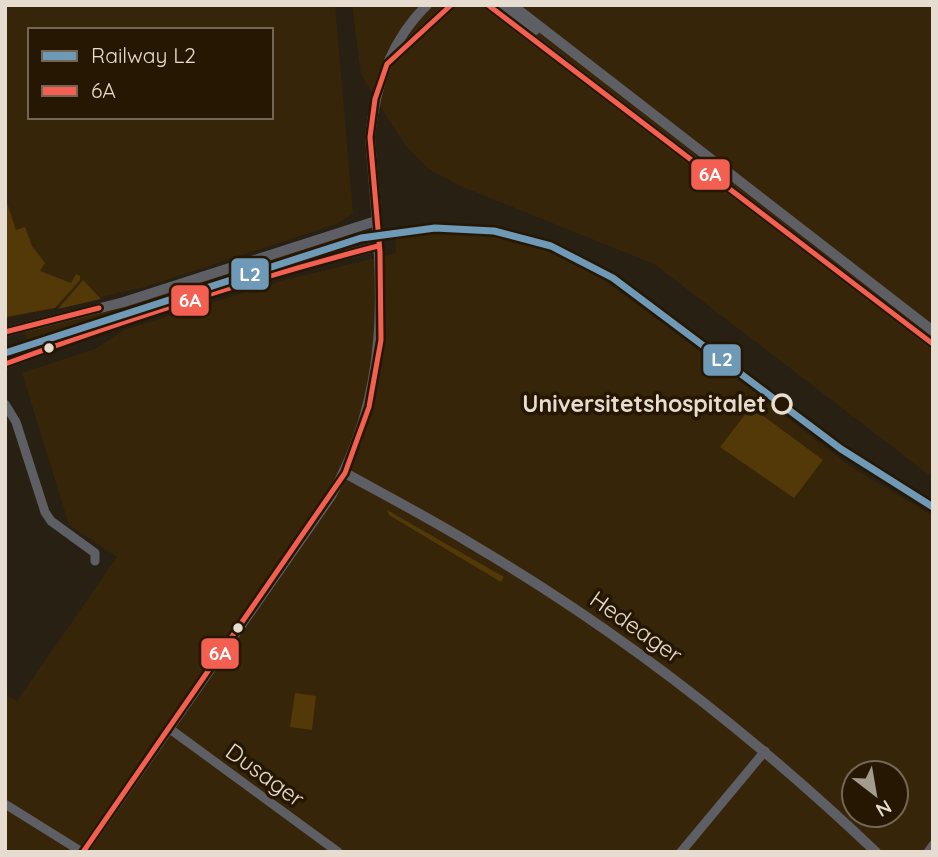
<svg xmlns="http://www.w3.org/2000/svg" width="938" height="857" font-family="Quicksand,sans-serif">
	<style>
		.built { fill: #372509; fill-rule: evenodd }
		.green { fill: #533808 }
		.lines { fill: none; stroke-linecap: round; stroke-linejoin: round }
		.minor { stroke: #5e5f65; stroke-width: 9 }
		.tertiary { stroke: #5e5f65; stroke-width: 10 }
		.bus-1-casing { stroke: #261703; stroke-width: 10 }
		.bus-1 { stroke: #f36051; stroke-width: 5 }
		.rail-1-casing { stroke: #261703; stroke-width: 12 }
		.rail-1 { stroke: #6e99b7; stroke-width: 7 }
		.bus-dot { fill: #e6dccf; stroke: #261703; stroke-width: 2.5 }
		.stop-dot { fill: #261703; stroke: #e6dccf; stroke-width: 3.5 }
		.labels { text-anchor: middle; stroke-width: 7; stroke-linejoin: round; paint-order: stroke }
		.stop-label { font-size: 23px; font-weight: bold; fill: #e6dccf; stroke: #261703; text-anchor: end }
		.street-label { font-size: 23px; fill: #e6dccf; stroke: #261703 }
		.line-badge { stroke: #261703; stroke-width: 2.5 }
		.badge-label { font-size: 19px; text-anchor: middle; font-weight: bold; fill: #fff }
	</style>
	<rect width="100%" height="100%" fill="#282013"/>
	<path class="built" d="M5 5H335L353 213 337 224 145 287 5 319ZM30 30H271V117H30Z
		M352 5H933V478L654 264 458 185 429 169 404 144 361 75Z
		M451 231 498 234 549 249 585 266 732 375 848 465 933 516V852H5V694L17 701 117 557 69 525 22 373 95 349 124 330 285 280 396 253 395 238 398 234ZM854 773H896V815H854Z
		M345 233 347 244 119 318 31 352 23 328Z"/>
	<path class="green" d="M5 197 16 230 25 227 32 246 45 263 40 271 71 283 76 274 80 276V280L55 308 5 317Z
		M83 280 101 299 58 309Z
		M751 407 823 460 794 498 720 447Z
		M387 510 504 577 501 582 389 515Z
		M295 693 316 696 312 730 290 727Z"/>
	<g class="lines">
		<path class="minor" d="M5 404 16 422 45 512 51 521 95 553V561
			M170 729 338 852
			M5 804 82 852
			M681 852 765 751
			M928 852 933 845"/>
		<path class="tertiary" d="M488 5 933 344
			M512 5 933 331
			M502 8 535 30
			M389 62 451 5
			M5 332 124 302 376 221
			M5 364 119 322 258 277 378 246
			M345 473C387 496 429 518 470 543 617 629 753 735 876 852
			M83 852 331 496C398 379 380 266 370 137 375 87 390 41 427 5"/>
		<defs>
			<path id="bus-1" d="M488 5 933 344
				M5 332 99 308
				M5 364C128 319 251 279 378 246
				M83 852 345 473 369 407 381 340 380 252 370 137 375 99 387 64 451 5"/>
		</defs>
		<use href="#bus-1" class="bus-1-casing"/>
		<use href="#bus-1" class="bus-1"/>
		<defs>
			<path id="rail-1" d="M5 353 361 238 435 228 494 231 551 246 613 278 841 449 933 507"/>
		</defs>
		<use href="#rail-1" class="rail-1-casing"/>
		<use href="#rail-1" class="rail-1"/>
	</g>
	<g class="bus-dot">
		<circle cx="49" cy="348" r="6"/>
		<circle cx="238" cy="628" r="6"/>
	</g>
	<circle class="stop-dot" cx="782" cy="404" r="9"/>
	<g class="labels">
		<g class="stop-label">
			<text x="766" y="412">Universitetshospitalet</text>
		</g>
		<g class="street-label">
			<text transform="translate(636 627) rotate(35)" y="8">Hedeager</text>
			<text transform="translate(265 775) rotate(36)" y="8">Dusager</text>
		</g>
	</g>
	<g class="line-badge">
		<rect x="690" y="158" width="41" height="33" rx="7" fill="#f36051"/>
		<rect x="230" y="257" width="40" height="34" rx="7" fill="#6e99b7"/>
		<rect x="170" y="284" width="40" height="33" rx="7" fill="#f36051"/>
		<rect x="702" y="343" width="40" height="34" rx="7" fill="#6e99b7"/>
		<rect x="200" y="637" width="40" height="33" rx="7" fill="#f36051"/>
	</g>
	<g class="badge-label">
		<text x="710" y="181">6A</text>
		<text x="250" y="281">L2</text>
		<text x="190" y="307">6A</text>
		<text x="722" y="366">L2</text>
		<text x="220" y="660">6A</text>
	</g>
	<rect width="938" height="857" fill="none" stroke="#e6dccf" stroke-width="14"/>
	<rect x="28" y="28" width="245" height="91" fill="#261703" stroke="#736655" stroke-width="2"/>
	<rect x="42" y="51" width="35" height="10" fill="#6e99b7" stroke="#736655" stroke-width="2"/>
	<text x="91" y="63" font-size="21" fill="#e6dccf">Railway L2</text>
	<rect x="42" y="86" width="35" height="10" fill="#f36051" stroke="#736655" stroke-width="2"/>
	<text x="91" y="98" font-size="21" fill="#e6dccf">6A</text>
	<g transform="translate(875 794) rotate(149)"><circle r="33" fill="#261703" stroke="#736655" stroke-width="2"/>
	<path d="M0-5L12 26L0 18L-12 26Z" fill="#a49a8d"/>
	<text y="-10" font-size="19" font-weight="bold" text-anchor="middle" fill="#e6dccf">N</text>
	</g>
</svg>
